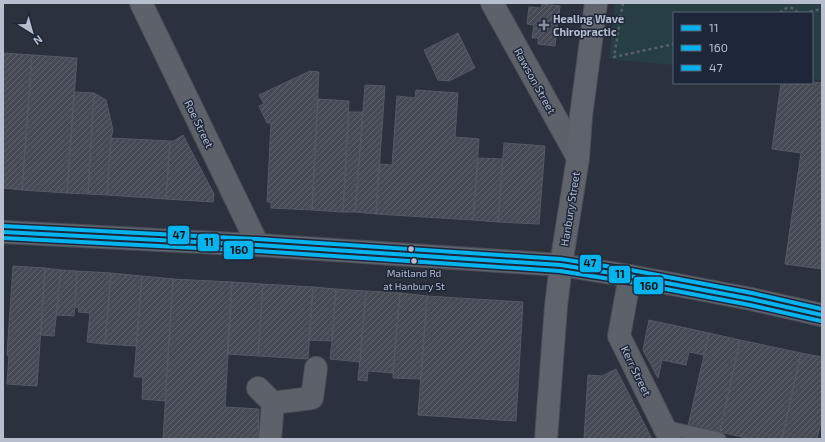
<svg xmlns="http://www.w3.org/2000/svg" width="825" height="442" font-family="'Exo 2',sans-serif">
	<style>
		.green { fill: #273e45 }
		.building { fill: url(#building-hatch); stroke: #545a65 }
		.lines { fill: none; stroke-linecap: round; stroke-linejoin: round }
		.lane-casing { stroke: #494d56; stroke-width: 15 }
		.street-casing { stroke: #494d56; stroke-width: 24 }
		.primary-casing { stroke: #4a4f5a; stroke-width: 24 }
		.path { stroke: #5a6068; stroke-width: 2.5; stroke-dasharray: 3 3; stroke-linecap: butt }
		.lane { stroke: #5d616a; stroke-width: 13 }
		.street { stroke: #5d616a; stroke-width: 22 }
		.primary { stroke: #5f636c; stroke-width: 22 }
		.bus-1-casing { stroke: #1e273a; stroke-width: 7 }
		.bus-2-casing { stroke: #1e273a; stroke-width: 7 }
		.bus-3-casing { stroke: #1e273a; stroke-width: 7 }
		.bus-1 { stroke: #00b5ef; stroke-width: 4 }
		.bus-2 { stroke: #00b5ef; stroke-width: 4 }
		.bus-3 { stroke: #00b5ef; stroke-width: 4 }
		.poi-dot { fill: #868d9b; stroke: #1e273a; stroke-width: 1.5 }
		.bus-dot { fill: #b7bece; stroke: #1e273a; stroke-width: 1.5 }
		.labels { text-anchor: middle; stroke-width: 3; stroke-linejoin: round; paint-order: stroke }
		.bus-label { font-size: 10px; fill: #b7bece; stroke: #1e273a }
		.poi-label { font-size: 11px; font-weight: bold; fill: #b7bece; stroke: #1e273a; text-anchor: start }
		.street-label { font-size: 11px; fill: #b7bece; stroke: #1e273a }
		.line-badge { stroke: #1e273a; stroke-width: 1.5 }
		.pale-badge-label { font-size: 11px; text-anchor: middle; font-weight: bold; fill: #111 }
	</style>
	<defs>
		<pattern id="building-hatch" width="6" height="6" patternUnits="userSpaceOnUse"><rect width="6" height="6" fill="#454a54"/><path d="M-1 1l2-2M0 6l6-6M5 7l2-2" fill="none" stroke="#5e626b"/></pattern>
	</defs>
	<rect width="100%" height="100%" fill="#2c323d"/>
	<path class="green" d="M615 3H822V80L812 79V13H674V65L609 59Z"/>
	<path class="building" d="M542 4 560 6 555 46 538 44V38H532L534 25 527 24 529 7 541 8Z
		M458 33 475 68 449 81 438 80 424 50Z
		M3 53 32 55 22 190 3 188Z
		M32 55 77 58 67 193 22 190Z
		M310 71 319 72 312 210 271 208V202H267L271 123H267L259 106 264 104 259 95Z
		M812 82 822 83V269L785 264 801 153 772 149 781 83H812Z
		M365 85 385 86 376 214 355 212Z
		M416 90 458 93 455 137 479 139 473 220 376 214 379 164 392 165 397 96 415 98Z
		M74 92 94 93 88 194 67 193Z
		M94 93 106 100 113 130 111 138 107 195 88 194Z
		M318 99 349 101 343 212 312 210Z
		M349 112H363L355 212H343Z
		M183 135 214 194 213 202 166 199 170 141H174Z
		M111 138 170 141 166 199 107 195Z
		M504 143 545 146 539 224 498 222Z
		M478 158 503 159 498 222 473 220Z
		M13 266 45 268 37 386 7 384 9 356 7 355Z
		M45 268 61 270 54 336 41 335Z
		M61 270 77 271 74 316 56 315Z
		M77 271 111 273 105 344 87 342 90 313 78 312 79 308 75 307Z
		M111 273 142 276 136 346 105 344Z
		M142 276 173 279 165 401 142 399 143 377H134Z
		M173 279 232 282 225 407 259 409 258 439H163Z
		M232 282 263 284 258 356 227 354Z
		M263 284 313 287 308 359 258 356Z
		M313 287 336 289 332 341 309 340Z
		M336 289 366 291 360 362 330 359 332 341Z
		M366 291 400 293 393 373 368 371 367 381 358 380Z
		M400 293 427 296 421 379 393 378V373Z
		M427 296 523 302 516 421 418 415Z
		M649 320 709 333 704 355 689 352 686 365 662 360 658 378 643 350Z
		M709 333 740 340 720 432 688 426Z
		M740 340 801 353 782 439H751L720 432Z
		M801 353 822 357V418L817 439H782Z
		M616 369 652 439H584L588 375 602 376Z"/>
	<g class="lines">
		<defs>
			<path id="lane" d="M664 427 719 439"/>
			<path id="street" d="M141 3 258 245
				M492 3 578 158
				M630 276 619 336 670 439
				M258 388 273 403
				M270 439 273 403 312 398 316 368"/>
			<path id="primary" d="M3 232 258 245 561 265 630 276 751 299 822 315
				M546 439 556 306 561 265 578 158 581 116 596 3"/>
		</defs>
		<use href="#lane" class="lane-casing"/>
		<use href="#street" class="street-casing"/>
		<use href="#primary" class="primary-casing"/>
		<path class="path" d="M623 3 614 57 674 44
			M780 13C786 6 792 6 798 13
			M804 13 822 9"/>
		<use href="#lane" class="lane"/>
		<use href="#street" class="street"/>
		<use href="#primary" class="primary"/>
		<defs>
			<path id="bus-1" d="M3 232 258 245 561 265 630 276 751 299 822 315"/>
			<path id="bus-2" d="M3 238 258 251 560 271 629 282 750 305 821 321"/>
			<path id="bus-3" d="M3 226 258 239 561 259 631 270 752 293 822 309"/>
		</defs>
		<use href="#bus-1" class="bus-1-casing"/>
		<use href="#bus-2" class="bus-2-casing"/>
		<use href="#bus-3" class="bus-3-casing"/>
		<use href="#bus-1" class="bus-1"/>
		<use href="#bus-2" class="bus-2"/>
		<use href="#bus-3" class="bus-3"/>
	</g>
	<path class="poi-dot" d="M542 19h4v4h4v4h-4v4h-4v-4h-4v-4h4z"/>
	<g class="bus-dot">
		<circle cx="411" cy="249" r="3.5"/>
		<circle cx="414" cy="261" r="3.5"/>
	</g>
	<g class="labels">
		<g class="bus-label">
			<text x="414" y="277">Maitland Rd<tspan x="414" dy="13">at Hanbury St</tspan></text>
		</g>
		<g class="poi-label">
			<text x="553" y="23">Healing Wave<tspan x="553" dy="13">Chiropractic</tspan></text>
		</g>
		<g class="street-label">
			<text transform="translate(535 81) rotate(61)" y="4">Rawson Street</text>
			<text transform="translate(199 124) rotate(64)" y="4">Roe Street</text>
			<text transform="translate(570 209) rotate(-81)" y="4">Hanbury Street</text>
			<text transform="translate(636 371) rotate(64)" y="4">Kerr Street</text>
		</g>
	</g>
	<g class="line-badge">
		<rect x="167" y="225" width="23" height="20" rx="4" fill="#00b5ef"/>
		<rect x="197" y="233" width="23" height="19" rx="4" fill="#00b5ef"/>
		<rect x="223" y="240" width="31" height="20" rx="4" fill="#00b5ef"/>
		<rect x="579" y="254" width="23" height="19" rx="4" fill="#00b5ef"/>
		<rect x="608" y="265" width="23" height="19" rx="4" fill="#00b5ef"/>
		<rect x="633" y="276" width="31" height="19" rx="4" fill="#00b5ef"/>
	</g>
	<g class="pale-badge-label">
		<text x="179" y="239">47</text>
		<text x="209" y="246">11</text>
		<text x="239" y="254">160</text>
		<text x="590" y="267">47</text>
		<text x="620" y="278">11</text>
		<text x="649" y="290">160</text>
	</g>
	<rect width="825" height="442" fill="none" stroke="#b7bece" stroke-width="8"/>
	<rect x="673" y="12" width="140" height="72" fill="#1e273a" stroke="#5b6375"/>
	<rect x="681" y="25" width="20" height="6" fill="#00b5ef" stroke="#5b6375"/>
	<text x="709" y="32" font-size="12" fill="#b7bece">11</text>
	<rect x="681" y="45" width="20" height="6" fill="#00b5ef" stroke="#5b6375"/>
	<text x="709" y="52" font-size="12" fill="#b7bece">160</text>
	<rect x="681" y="65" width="20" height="6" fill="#00b5ef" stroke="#5b6375"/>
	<text x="709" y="72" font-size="12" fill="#b7bece">47</text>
	<g transform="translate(32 32) rotate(143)" stroke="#1e273a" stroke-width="3" paint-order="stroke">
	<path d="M0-3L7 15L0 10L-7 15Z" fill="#b7bece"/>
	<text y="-6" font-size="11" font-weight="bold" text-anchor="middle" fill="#b7bece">N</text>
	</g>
</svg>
